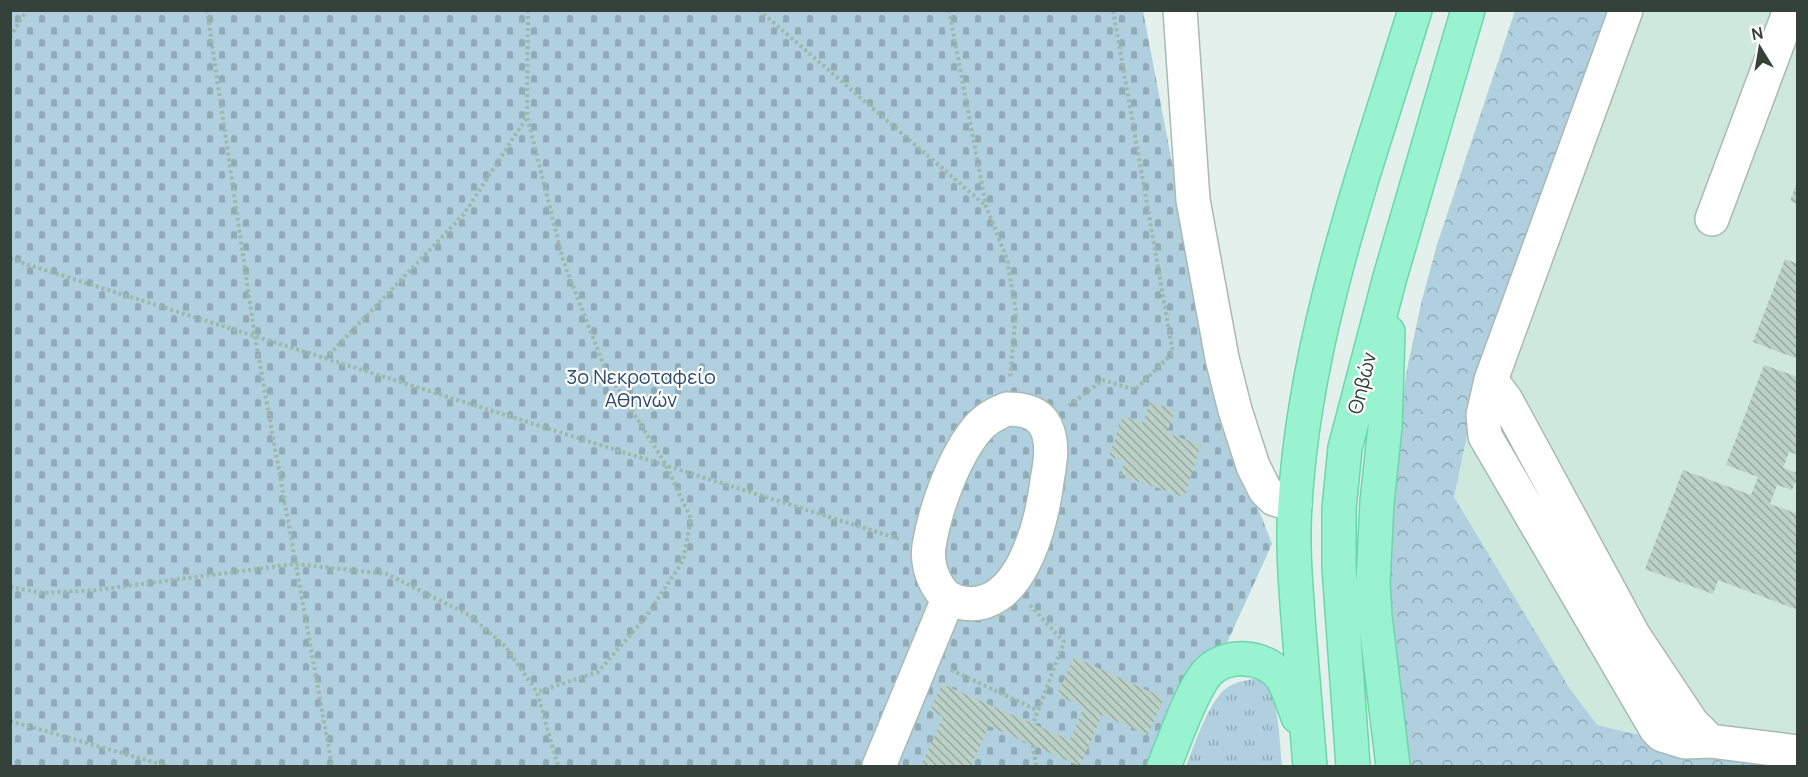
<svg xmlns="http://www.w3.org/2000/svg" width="1808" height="777" font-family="Manrope,sans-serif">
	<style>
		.education { fill: #cfe8de }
		.grass { fill: url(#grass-tufts) }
		.forest { fill: url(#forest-crowns) }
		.cemetery { fill: url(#cemetery-stones) }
		.building { fill: url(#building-back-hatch) }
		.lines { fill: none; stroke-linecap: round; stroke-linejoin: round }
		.minor-casing { stroke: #a8bab2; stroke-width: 36 }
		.major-casing { stroke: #6cd6ab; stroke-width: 36 }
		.path { stroke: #9bbaac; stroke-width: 4; stroke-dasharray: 3 3; stroke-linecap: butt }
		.minor { stroke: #fff; stroke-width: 33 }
		.major { stroke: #9af3d0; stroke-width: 33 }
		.labels { text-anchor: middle; stroke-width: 4.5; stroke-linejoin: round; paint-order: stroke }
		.park-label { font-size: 20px; fill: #2f4c6c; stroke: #fff }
		.street-label { font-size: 20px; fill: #35413b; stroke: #fff }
	</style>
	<defs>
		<pattern id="grass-tufts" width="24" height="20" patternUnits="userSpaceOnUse" patternTransform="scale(1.5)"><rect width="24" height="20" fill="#b0d0e0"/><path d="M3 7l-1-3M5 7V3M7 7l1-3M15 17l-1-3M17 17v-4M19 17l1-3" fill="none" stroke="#90aab7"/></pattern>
		<pattern id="forest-crowns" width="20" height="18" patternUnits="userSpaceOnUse" patternTransform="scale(1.5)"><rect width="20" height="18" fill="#b0d0e0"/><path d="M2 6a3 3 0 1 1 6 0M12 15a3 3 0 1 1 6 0" fill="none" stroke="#90aab7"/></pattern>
		<pattern id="cemetery-stones" width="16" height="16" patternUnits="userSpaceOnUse" patternTransform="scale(1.5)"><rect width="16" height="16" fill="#b0d0e0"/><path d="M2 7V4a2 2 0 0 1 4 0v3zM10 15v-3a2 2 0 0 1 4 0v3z" fill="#90aab7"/></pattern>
		<pattern id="building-back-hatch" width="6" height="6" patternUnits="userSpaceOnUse" patternTransform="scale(1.5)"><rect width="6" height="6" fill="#bbd0c6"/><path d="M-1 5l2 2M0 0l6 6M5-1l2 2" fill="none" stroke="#99aaa2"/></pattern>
	</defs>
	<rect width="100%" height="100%" fill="#e4f0eb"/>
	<path class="education" d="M1515 11H1797V766L1400 713 1399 423 1407 369 1422 300 1437 245Z"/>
	<path class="grass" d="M1253 679 1266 682C1280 706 1279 740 1282 766H1186C1195 744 1206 708 1223 691 1231 683 1243 681 1253 679Z"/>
	<path class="forest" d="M1515 11H1616L1500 317 1474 381 1466 440 1454 497 1570 689 1597 725 1698 749 1796 766H1405L1386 595 1399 423 1407 369 1422 300 1437 245Z"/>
	<path class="cemetery" d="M10 11H1143L1218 404 1272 544 1227 643 1201 655 1149 766H11Z"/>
	<path class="building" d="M1797 182H1798V204L1790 201Z
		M1785 259 1798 264V359L1753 342Z
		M1764 365 1798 377V455L1789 452 1783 468 1798 473V476L1792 490 1777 485 1770 504 1798 514V610L1718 580 1713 594 1645 569 1683 470 1751 495 1758 477 1726 465Z
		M1150 402 1175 410 1167 433 1201 445 1184 497 1120 475 1125 462 1109 456 1123 416 1143 423Z
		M1074 657 1164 698 1148 735 1102 715 1080 766 989 726 971 766H921L943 717 930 710 942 684 1070 740 1084 707 1057 695Z"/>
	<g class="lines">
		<defs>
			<path id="minor" d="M1180 10 1193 200 1222 358 1235 410 1253 466 1265 490 1274 499 1295 505
				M1626 10 1491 380 1483 415 1485 436 1656 729 1662 735 1685 742 1710 741 1798 752
				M1712 219 1790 10
				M1491 380 1506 400 1634 636 1692 723 1710 741
				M1007 409C1021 409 1039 412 1046 427 1054 444 1050 464 1047 481 1042 524 1019 618 958 602 937 597 926 567 929 546 935 510 953 458 977 429 985 419 995 414 1007 409Z
				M879 766 948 599"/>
			<path id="major" d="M1388 332 1385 427 1377 502 1373 583 1375 617 1393 766
				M1164 766C1174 743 1191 691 1207 673 1226 652 1266 655 1282 678 1289 689 1293 705 1298 717
				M1310 766C1306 721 1303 676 1299 631 1296 588 1292 546 1295 504 1305 334 1365 172 1415 10
				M1353 766 1339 567V509L1345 448 1390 277 1468 10"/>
		</defs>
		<use href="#minor" class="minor-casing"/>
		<use href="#major" class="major-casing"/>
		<path class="path" d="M207 10 255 337 332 766
			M528 10 527 116 563 260 604 366 666 465 691 519 683 561 645 618 598 672 537 692
			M759 10 986 206
			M949 10 986 206 1007 259 1016 312 1010 379
			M10 37 27 10
			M10 259 899 539
			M325 359 464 214 527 117
			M1069 406 1103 380 1135 390 1173 353 1113 10
			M10 587 42 593 96 590 295 564 387 574 469 615 505 646 537 692 558 766
			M1030 605 1064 642 1033 724
			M951 670 1037 710
			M10 721 167 766
			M1033 745 1036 766"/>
		<use href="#minor" class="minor"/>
		<use href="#major" class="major"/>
	</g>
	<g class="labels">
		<g class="park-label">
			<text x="641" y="384">3ο Νεκροταφείο<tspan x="641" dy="23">Αθηνών</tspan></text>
		</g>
		<g class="street-label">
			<text transform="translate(1362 383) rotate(-76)" y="7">Θηβών</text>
		</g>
	</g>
	<rect width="1808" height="777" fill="none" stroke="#35413b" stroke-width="24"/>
	<g transform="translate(1760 48) rotate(349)" stroke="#ffffff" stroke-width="4.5" paint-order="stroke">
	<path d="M0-4.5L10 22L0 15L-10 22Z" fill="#35413b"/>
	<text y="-9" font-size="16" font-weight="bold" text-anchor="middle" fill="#35413b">N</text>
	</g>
</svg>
